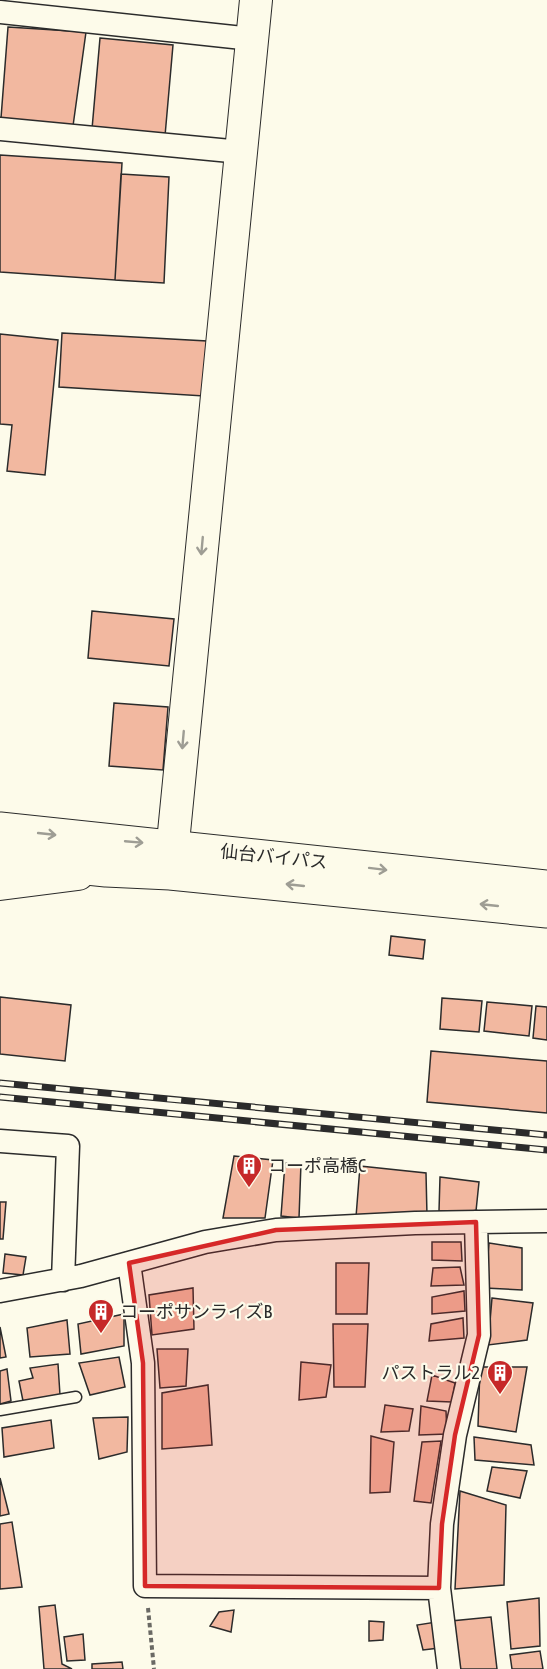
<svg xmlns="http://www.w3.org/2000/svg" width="547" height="1669" font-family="'Asap Condensed','Noto Sans JP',sans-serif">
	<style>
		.building { fill: #f2b8a0; stroke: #2b2b2b; stroke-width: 1.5 }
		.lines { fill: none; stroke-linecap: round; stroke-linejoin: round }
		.lane-casing { stroke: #2b2b2b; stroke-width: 13 }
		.street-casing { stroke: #2b2b2b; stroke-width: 25 }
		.secondary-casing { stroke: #2b2b2b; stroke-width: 34 }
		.highway-casing { stroke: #2b2b2b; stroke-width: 35 }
		.path { stroke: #6a6964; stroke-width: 4; stroke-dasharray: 4.5 3; stroke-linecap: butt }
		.lane { stroke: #fdfbea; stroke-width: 10 }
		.street { stroke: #fdfbea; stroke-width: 22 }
		.secondary { stroke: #fdfbea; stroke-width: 32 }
		.highway { stroke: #fdfbea; stroke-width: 33 }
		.rail-casing { stroke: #2b2b2b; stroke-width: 7 }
		.rail { stroke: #fdfbea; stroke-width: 4.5; stroke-dasharray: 14; stroke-linecap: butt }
		.oneway { stroke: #9e9d94 }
		.marked { fill: #d62828; fill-opacity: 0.2; stroke: #d62828; stroke-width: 4.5; stroke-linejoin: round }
		.labels { text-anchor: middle; stroke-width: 4.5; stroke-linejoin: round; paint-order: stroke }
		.street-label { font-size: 18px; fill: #2b2b2b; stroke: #fdfbea }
		.poi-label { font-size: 18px; fill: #2b2b2b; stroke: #fdfbea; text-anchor: start }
	</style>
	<rect width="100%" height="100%" fill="#fdfbea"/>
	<path class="building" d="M8 27 86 32 73 126 1 118Z
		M100 38 173 45 165 136 92 129Z
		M0 155 122 163 115 280 0 272Z
		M121 174 169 177 164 283 115 280Z
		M62 333 207 341 204 396 59 387Z
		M0 334 58 340 45 475 7 471 12 425 0 424Z
		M92 611 174 619 169 666 88 658Z
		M114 703 168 707 163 770 109 766Z
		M391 936 425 940 423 959 389 955Z
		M0 997 71 1005 65 1061 0 1054Z
		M442 998 482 1001 479 1032 440 1029Z
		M487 1002 532 1006 529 1036 484 1031Z
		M536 1006 547 1007V1040L533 1038Z
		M431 1051 547 1061V1113L427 1102Z
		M234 1156 273 1160 265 1218H223Z
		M285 1163H301L299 1218 281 1216Z
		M360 1166 426 1173 427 1216 356 1217Z
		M440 1177 479 1182 476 1211H439Z
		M0 1202H6L3 1239H0Z
		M432 1242H461L462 1261 432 1260Z
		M489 1243 522 1248V1290L485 1288Z
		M5 1254 26 1257 23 1275 3 1273Z
		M336 1263H369L367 1314H336Z
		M460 1267 464 1285 431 1286 433 1268Z
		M193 1288 194 1329 152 1335 149 1295Z
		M464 1291 465 1311 432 1314V1297Z
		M492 1298 533 1303 527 1340 488 1345Z
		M124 1314V1346L81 1354 78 1324Z
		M463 1318 464 1338 429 1341 431 1324Z
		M67 1320 70 1354 30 1357 27 1328Z
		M333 1324H368L365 1387H334Z
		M0 1327 6 1357 0 1358Z
		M157 1349H188L186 1386 160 1388Z
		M119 1357 125 1387 90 1395 79 1363Z
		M301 1362 331 1365 326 1397 299 1400Z
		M58 1364 60 1395 23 1401 19 1381 33 1378 30 1368Z
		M480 1367H527L516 1432 478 1426Z
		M7 1369 11 1401 0 1404V1371Z
		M432 1375 455 1383 452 1402 427 1401Z
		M208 1385 212 1445 162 1449V1393Z
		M385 1405 413 1409 409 1431 381 1432Z
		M421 1406 446 1411 447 1434 419 1435Z
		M128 1417 127 1452 99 1459 93 1418Z
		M51 1420 54 1448 4 1457 2 1428Z
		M371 1436 394 1442 390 1492 370 1493Z
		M474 1437 531 1445 534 1465 475 1460Z
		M441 1441 431 1503 414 1501 422 1442Z
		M492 1467 527 1471 520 1498 487 1491Z
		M0 1478 9 1514 0 1516Z
		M460 1491 506 1505 504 1585 455 1589Z
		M12 1522 22 1587 0 1589V1524Z
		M539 1598 540 1646 511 1649 507 1602Z
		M55 1605 62 1664 72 1669H44L39 1607Z
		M234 1610 231 1632 210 1626 219 1612Z
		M491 1617 497 1669H456L451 1621Z
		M369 1621 384 1622 383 1640 369 1641Z
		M436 1622 439 1648 423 1650 417 1625Z
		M83 1634 85 1660 67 1661 64 1637Z
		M540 1651 543 1669H512L510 1655Z
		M122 1662 123 1669H92V1664Z"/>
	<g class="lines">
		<defs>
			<path id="lane" d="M0 1410 76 1397"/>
			<path id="street" d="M0 12 252 39
				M0 129 241 152
				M0 1141 68 1146 63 1280
				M129 1263 143 1363 145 1586 439 1588
				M0 1291 81 1276 205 1242 276 1230 415 1223 547 1221
				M449 1669 439 1588 442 1524 455 1435 479 1335 476 1222"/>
			<path id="secondary" d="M170 873 256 0
				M0 884 78 874"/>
			<path id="highway" d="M0 829 547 887
				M0 859 106 870 170 873 547 911"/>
		</defs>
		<use href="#lane" class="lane-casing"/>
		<use href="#street" class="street-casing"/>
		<use href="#secondary" class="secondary-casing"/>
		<use href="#highway" class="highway-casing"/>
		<path class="path" d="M148 1608 154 1669"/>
		<use href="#lane" class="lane"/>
		<use href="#street" class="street"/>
		<use href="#secondary" class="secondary"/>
		<use href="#highway" class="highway"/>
		<defs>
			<path id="rail" d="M0 1083 547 1135
				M0 1097 547 1150"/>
		</defs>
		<use href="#rail" class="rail-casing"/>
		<use href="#rail" class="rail"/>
	</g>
	<defs><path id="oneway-shaft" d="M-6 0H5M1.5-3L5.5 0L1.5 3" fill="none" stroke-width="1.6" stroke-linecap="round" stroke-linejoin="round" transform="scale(1.5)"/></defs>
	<g class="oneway">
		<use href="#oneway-shaft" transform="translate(202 546) rotate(95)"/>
		<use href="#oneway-shaft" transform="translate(183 740) rotate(95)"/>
		<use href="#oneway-shaft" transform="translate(47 834) rotate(6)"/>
		<use href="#oneway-shaft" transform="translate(134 842) rotate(5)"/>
		<use href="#oneway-shaft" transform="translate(378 869) rotate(7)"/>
		<use href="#oneway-shaft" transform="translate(295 885) rotate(-174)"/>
		<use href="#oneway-shaft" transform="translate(489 905) rotate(-174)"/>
	</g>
	<path class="marked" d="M476 1222 479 1335 455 1435 442 1524 439 1588 145 1586 143 1363 129 1263 276 1230Z"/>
	<defs>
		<symbol id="building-pin" viewBox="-11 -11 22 30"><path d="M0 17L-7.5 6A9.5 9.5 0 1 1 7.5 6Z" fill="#c62828" stroke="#fdfbea"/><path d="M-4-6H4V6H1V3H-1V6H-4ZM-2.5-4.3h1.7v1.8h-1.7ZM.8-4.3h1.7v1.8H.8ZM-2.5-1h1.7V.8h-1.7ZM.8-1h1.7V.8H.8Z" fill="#fff"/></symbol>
	</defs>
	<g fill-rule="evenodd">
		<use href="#building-pin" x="234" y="1151" width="30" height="40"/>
		<use href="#building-pin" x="86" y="1297" width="30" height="40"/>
		<use href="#building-pin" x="485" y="1358" width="30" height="40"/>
	</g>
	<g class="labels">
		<g class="street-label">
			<text transform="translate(274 857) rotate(6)" y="6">仙台バイパス</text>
		</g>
		<g class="poi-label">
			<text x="268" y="1172">コーポ高橋C</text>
			<text x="120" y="1318">コーポサンライズB</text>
			<text x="480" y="1379" text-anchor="end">パストラル2</text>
		</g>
	</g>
</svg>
